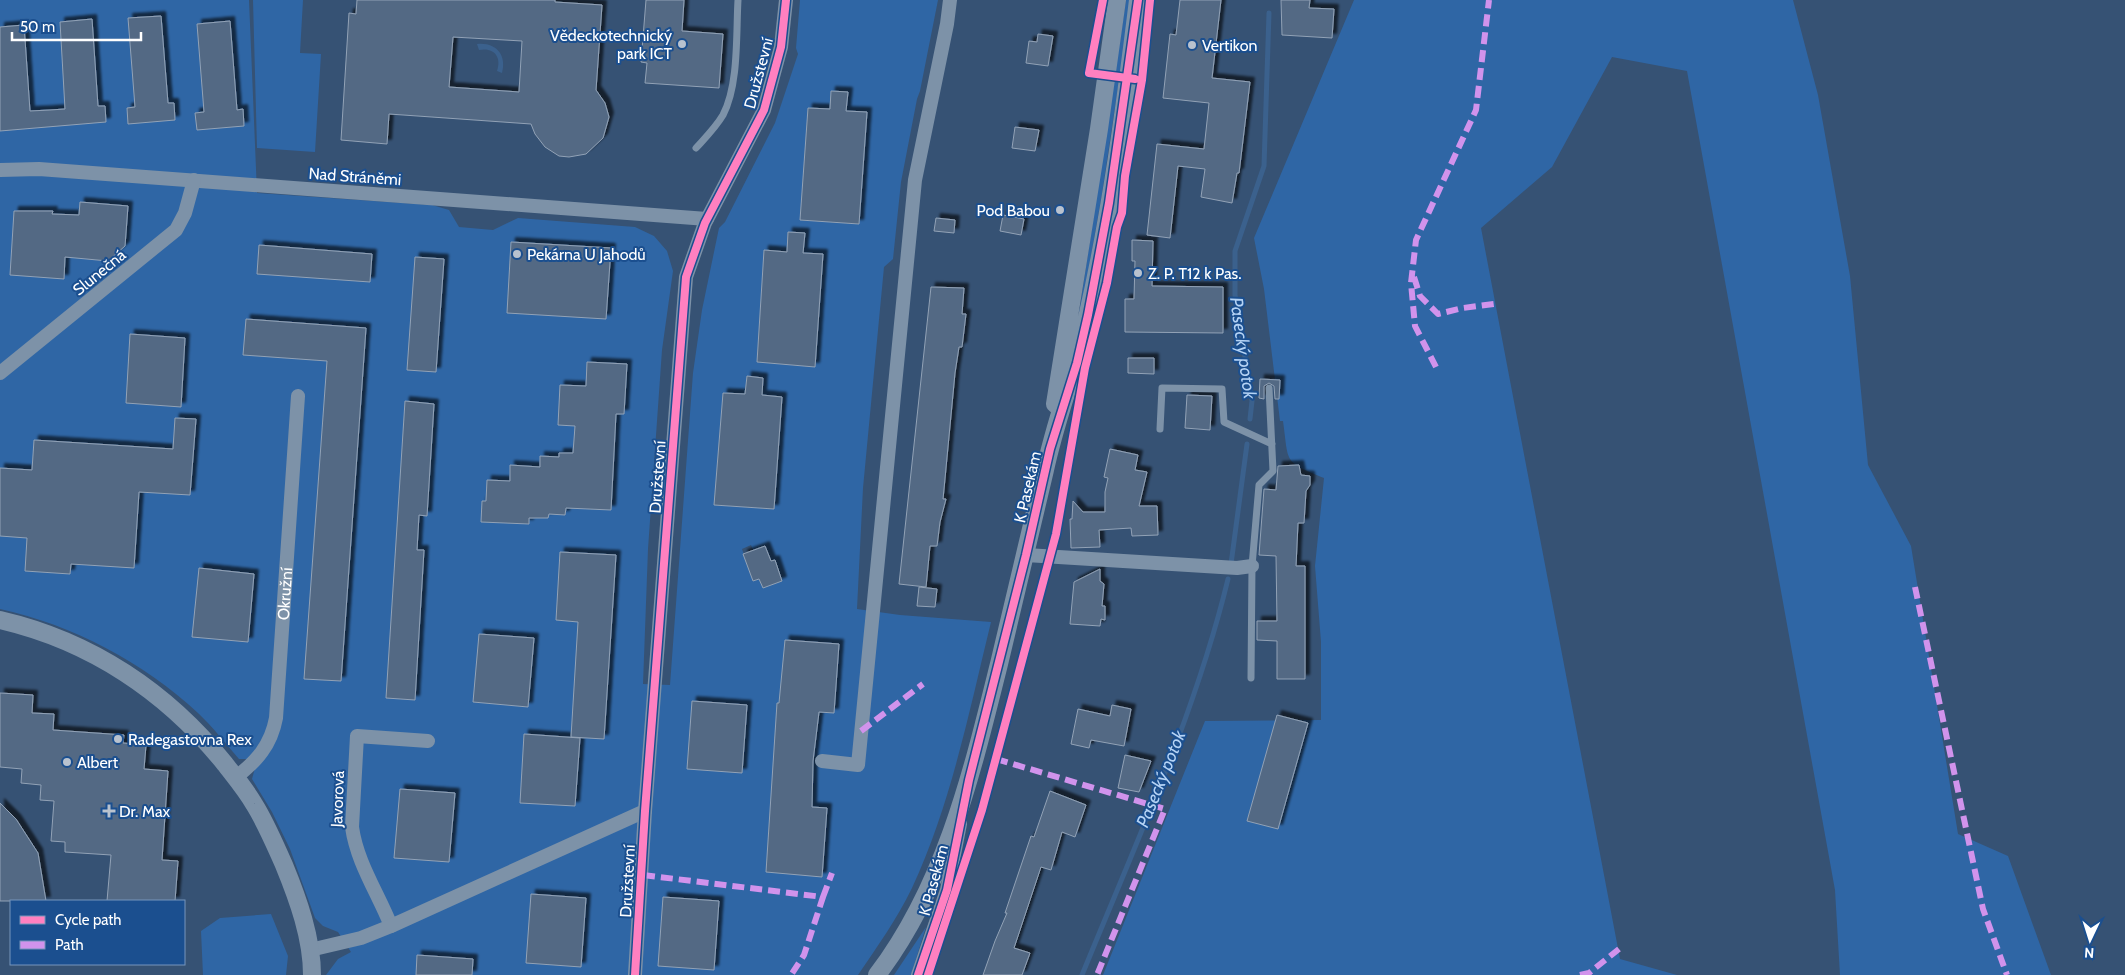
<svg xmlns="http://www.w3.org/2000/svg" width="2125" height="975" font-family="Cabin,sans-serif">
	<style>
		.green { fill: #2f66a5; fill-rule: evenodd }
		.water { fill: #3b618d }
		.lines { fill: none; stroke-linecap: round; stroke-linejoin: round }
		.stream { stroke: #3b618d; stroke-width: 5 }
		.building { fill: #526984; stroke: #92a2b6; fill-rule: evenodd; filter: url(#shadow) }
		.service { stroke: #7d92a8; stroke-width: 7 }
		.minor { stroke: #7d92a8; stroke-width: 14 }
		.tertiary { stroke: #7d92a8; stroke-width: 18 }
		.quiet { stroke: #d193ec; stroke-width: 6; stroke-dasharray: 12 6; stroke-linecap: butt }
		.cycleway-casing { stroke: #1b4f8f; stroke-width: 11 }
		.cycleway { stroke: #ff80c0; stroke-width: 8 }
		.poi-dot { fill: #b9c2ce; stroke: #1b4f8f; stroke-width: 2 }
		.labels { text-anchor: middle; stroke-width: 4; stroke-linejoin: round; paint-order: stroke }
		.poi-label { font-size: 16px; fill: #fff; stroke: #1b4f8f; text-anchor: start }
		.street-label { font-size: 16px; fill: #fff; stroke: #1b4f8f }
		.water-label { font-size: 18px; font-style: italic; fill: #b5d3f5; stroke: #1b4f8f }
	</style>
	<defs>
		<filter id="shadow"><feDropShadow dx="4.5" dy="-4.5" stdDeviation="1" flood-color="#0009"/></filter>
	</defs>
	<rect width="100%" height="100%" fill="#365274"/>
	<path class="green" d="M0 0H249L257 193 432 205 449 210 459 227 493 230 518 218 635 227 654 236 667 251 673 271 662 350 648 549 643 684 670 685 693 373 702 310 719 228 725 222 775 123 798 54 796 48 800 0H938L920 91 917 99 901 182 893 259 884 267 863 488 857 609 900 615 991 622C969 712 951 804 912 888 897 919 877 947 858 975H326L338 959 351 952 338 932 323 926 315 918 290 849 272 812 252 779 255 768 251 759H239C226 744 213 727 198 713 143 662 73 625 0 609ZM831 91 848 92 846 111 866 112 859 224 800 220 808 108 830 109ZM788 232 805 234 803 253 823 254 815 367 757 362 764 250 787 251ZM747 376 763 378 762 395 782 397 774 509 714 505 723 393 745 394ZM751 545 753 550 765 546 771 561 775 560 782 581 763 588 759 579 753 581 742 549Z
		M253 0H303L300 53 321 54 315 152 257 148Z
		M1126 0H1130L1127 27 1102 194 1082 307 1079 313Z
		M1354 0H1793L1818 95 1850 276 1868 465 1911 546 1958 834 2008 856 2051 975H1840L1835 890 1687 71 1612 57 1552 167 1481 228 1620 959 1677 975H1103L1205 721 1321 720V642L1315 566 1324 478C1283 461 1289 464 1283 421H1280L1264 289 1254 238Z
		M271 914 288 956 286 975H203L201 931 220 918Z
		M926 927 911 975H894Z"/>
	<path class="water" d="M477 44C496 42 507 55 502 73L497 71C502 57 494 47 479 50Z"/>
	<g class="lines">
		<path class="stream" d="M1250 419 1252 401 1235 295V251L1264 166 1269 13
			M1231 564 1247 444
			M1082 975C1135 845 1195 715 1228 579"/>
	</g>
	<path class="building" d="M357 0H555V2L602 5 596 90 605 103 609 117 603 138 586 154 569 157 559 156 545 147 535 134 531 124 389 114 387 144 341 140 349 13 356 14ZM453 37 522 41 519 92 449 87Z
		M646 0H684L682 31 723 34 719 88 645 83 647 63 641 62Z
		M1180 0H1221L1212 78 1250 82 1239 173H1237L1232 203 1201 197 1205 169 1178 166 1170 238 1147 235 1157 144 1204 149 1209 103 1163 98 1170 34 1176 35Z
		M1281 0H1310L1309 8 1334 9 1332 38 1282 35Z
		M161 16 168 103H174L175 120 128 124 127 108 135 107 128 18Z
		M92 19 98 106H105L106 122 0 131V27L24 25 30 111 50 110 65 109 60 22Z
		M230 21 237 110 243 109 244 126 197 130 195 113 204 112 197 24Z
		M1038 34 1053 36 1048 66 1026 63 1029 41 1037 42Z
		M831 91 848 92 846 111 867 112 859 224 800 220 808 108 830 109Z
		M1015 127 1039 130 1035 151 1012 148Z
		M80 202 128 206 125 246 108 261 65 257 64 279 10 275 14 211H53L52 214 79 215Z
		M1003 215 1024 219 1021 235 1000 231Z
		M936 218 955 220 954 233 934 231Z
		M788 232 805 233 803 253 823 254 815 367 757 362 764 250 787 252Z
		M1132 240 1153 241 1152 286 1223 287V333L1125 332V299H1134L1135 261H1132Z
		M511 242 611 248 606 319 507 313Z
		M259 245 372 254 370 282 257 274Z
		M415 257 444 259 436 372 407 370Z
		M931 287 964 288 962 314H966L962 347H959L955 373 944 489 943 499H946L940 522 937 546H930L926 587 899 584Z
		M246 319 366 328 341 681 304 679 327 361 243 355Z
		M130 334 185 338 181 407 126 403Z
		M1128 358H1154V374L1128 373Z
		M587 362 627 364 624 414H616L611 510 566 508 565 515 549 514 548 518H529V524L481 522 482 501H486L487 480 510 481V465L540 467V456L559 457V453H573L575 426 558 425 560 385 586 386Z
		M747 376 763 378 762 395 782 397 774 509 714 505 723 393 745 394Z
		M1260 379 1280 380 1279 399H1275L1274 386 1269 383 1264 386V399L1259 398Z
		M1187 395 1212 396 1210 430 1185 428Z
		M405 401 434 404 427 516 419 515 417 550H424L415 700 386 698Z
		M175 418 196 419 190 495 139 492 134 568 71 564 70 574 25 571 27 538 0 536V468L32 470 34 440 173 449Z
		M1110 449 1138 455 1135 470 1147 472 1139 506H1157L1158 535 1132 536 1131 528 1099 530 1100 547 1071 548 1070 519H1072L1073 501 1083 512H1105V492L1108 478 1104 477Z
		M1299 465 1301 475 1310 476V485L1306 491 1304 523H1298L1296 566H1305V679H1277V641L1257 640V621H1277L1276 556 1259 555 1264 489 1276 490 1278 466Z
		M765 546 771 561 775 560 782 581 763 588 759 579 753 581 743 554Z
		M560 552 616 555 604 739 571 737 578 622 556 620Z
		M199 568 254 574 248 642 192 637Z
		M1100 569V581L1104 584 1102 606H1105V620L1101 619 1100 626 1070 624 1074 582Z
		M919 587 937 589 935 607 917 606Z
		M479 634 534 638 528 707 473 702Z
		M785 640 839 644 834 713 819 712 813 761 812 807 827 808 822 877 766 872 777 703H779Z
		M0 693 33 695 32 713 54 714 53 730 124 735 123 743 146 745 144 769 168 771 162 860 178 861 175 901H107L111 855 65 852V842L51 841 54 801 40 800 41 785 21 783 22 769 0 767Z
		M692 701 747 705 742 773 687 769Z
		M1112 705 1131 709 1124 746 1091 740 1089 748 1071 744 1078 709 1110 716Z
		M1277 715 1308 723 1278 829 1247 821Z
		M524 734 580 738 575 806 520 803Z
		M1125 755 1151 761 1139 792 1118 788Z
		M400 789 455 793 449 862 394 858Z
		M1050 791 1086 805 1075 837 1062 832 1051 870 1041 867 1014 948 1030 953 1022 975H983L995 941 1007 913H1005L1031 836 1034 837Z
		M0 803 16 819 38 853 46 901H0Z
		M531 894 586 898 581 967 526 963Z
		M663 897 719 901 714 970 658 966Z
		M417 955 473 959 472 975H416Z"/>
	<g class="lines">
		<path class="service" d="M696 148C706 137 716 127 723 115 739 85 736 33 738 0
			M1160 429 1162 388 1222 389 1224 422 1272 444
			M1251 678 1252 566 1259 485 1273 471 1269 388"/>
		<g class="minor">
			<path d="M0 170 39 169 707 219"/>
			<path d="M0 373 176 230 185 213 194 180"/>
			<path d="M1026 555 1237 568 1252 566"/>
			<path d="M822 761 858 765 915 180 947 24 950 0"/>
			<path id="s1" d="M235 778C257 761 271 745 276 718L298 396"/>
			<path d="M391 926C378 893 357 863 352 827L357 736 428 741"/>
			<path d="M310 950 361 938 391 926 645 811"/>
			<path d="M635 975 645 811 686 277 705 223 764 110 781 47 786 0"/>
			<path d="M918 975 947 890 960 824"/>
		</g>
		<path class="tertiary" d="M1055 404 1099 129 1117 0
			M0 620C91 641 167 692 225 764 235 777 246 790 254 804 266 823 275 845 284 865 298 899 312 938 312 975
			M877 975C946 884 972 772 999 664 1014 599 1030 535 1045 470 1056 418 1076 369 1087 318 1111 213 1125 106 1138 0"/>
		<path class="quiet" d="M1414 277 1420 296 1438 314 1463 308 1494 304
			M1436 367 1415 326 1411 283 1416 240 1476 110 1489 0
			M1915 587 1983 909 2007 975
			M861 731 923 684
			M996 759 1165 809 1097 975
			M643 875 823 897 804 955 791 975
			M823 897 832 873
			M1580 975 1589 973 1619 949"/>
		<defs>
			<path id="cycleway" d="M1103 0 1089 73 1135 79
				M635 975 645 811 686 277 705 223 764 110 781 47 786 0
				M918 975 947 890 969 780 1026 555 1050 449 1077 363 1088 315 1109 203 1138 0
				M928 975 982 810 1056 534 1085 368 1107 283 1117 227 1122 213 1125 176 1142 80 1150 0"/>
		</defs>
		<use href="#cycleway" class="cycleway-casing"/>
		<use href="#cycleway" class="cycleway"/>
	</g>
	<g class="poi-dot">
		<circle cx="682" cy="44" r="5"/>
		<circle cx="1192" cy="45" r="5"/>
		<circle cx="1060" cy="210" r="5"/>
		<circle cx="517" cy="254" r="5"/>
		<circle cx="1138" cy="273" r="5"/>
		<circle cx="118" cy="739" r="5"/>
		<circle cx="67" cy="762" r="5"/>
		<path d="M106.5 803.5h5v5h5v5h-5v5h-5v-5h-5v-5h5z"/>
	</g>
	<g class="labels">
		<g class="poi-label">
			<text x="672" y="41" text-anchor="end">Vědeckotechnický<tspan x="672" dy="18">park ICT</tspan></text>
			<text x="1202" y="51">Vertikon</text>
			<text x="1050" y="216" text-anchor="end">Pod Babou</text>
			<text x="527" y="260">Pekárna U Jahodů</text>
			<text x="1148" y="279">Z. P. T12 k Pas.</text>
			<text x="128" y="745">Radegastovna Rex</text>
			<text x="77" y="768">Albert</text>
			<text x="119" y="817">Dr. Max</text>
		</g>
		<g class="street-label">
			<text transform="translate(758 73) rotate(-75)" y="6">Družstevní</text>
			<text transform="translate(355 176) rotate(4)" y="6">Nad Stráněmi</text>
			<text transform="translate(99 272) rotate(-39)" y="6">Slunečná</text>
			<text transform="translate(657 477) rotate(-86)" y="6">Družstevní</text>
			<text transform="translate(1027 487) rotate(-77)" y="6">K Pasekám</text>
			<text dy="6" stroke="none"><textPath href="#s1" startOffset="199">Okružní</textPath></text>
			<text transform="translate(337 799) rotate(-88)" y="6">Javorová</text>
			<text transform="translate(933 880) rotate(-75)" y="6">K Pasekám</text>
			<text transform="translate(627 881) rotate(-87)" y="6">Družstevní</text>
		</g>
		<g class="water-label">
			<text transform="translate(1243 348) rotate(82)" y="6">Pasecký potok</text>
			<text transform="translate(1161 779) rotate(-68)" y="6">Pasecký potok</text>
		</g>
	</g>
	<rect x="10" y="900" width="175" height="65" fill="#1b4f8f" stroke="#7695bc"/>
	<rect x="20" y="916" width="25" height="8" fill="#ff80c0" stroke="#7695bc"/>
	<text x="55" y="925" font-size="15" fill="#ffffff">Cycle path</text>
	<rect x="20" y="941" width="25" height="8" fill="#d193ec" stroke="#7695bc"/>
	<text x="55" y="950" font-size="15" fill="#ffffff">Path</text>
	<g transform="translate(2090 940) rotate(184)" stroke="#1b4f8f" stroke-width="4" paint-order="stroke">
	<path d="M0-4L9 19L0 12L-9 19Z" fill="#ffffff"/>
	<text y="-8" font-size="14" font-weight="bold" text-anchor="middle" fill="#ffffff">N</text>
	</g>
	<path d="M12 32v8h129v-8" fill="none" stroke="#ffffff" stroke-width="2.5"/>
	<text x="20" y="32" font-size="15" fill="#ffffff" stroke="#1b4f8f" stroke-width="4" paint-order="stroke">50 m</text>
</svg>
